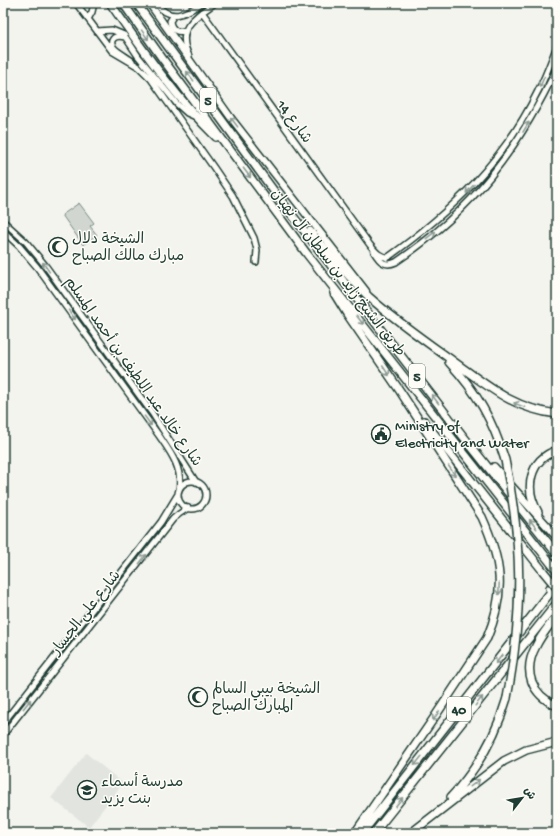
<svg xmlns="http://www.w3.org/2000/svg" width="560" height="836" font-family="'Gochi Hand','Playpen Sans Arabic',sans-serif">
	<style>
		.built { fill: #e2e5df }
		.green { fill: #d1d6d1; stroke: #788a82 }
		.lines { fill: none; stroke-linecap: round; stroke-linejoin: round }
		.minor-casing { stroke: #1f3d34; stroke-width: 8 }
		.major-casing { stroke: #1f3d34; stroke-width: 9 }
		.highway-casing { stroke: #1f3d34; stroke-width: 10 }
		.minor { stroke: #fdfcf7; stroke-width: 5 }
		.major { stroke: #fdfcf7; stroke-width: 6 }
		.highway { stroke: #fdfcf7; stroke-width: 7 }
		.highway-bridge-casing { stroke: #1f3d34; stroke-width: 10; stroke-linecap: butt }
		.highway-bridge { stroke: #fdfcf7; stroke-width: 7 }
		.oneway { stroke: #8e9c96 }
		.labels { text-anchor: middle; stroke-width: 3; stroke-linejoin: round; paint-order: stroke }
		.shield { fill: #fdfcf7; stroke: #62766e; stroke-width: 1 }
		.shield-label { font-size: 14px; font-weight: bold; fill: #1f3d34 }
		.street-label { font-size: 15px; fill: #1f3d34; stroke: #fdfcf7 }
		.poi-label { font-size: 15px; fill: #1f3d34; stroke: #fdfcf7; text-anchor: start }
	</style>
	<rect width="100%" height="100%" fill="#f4f4ef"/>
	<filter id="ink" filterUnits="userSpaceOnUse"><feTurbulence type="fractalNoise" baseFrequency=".025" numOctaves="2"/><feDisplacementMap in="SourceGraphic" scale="8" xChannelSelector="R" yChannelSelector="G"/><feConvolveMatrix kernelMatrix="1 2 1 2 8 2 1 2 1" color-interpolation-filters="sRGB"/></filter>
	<g filter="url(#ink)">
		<path class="built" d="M86 753 123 783 89 827 51 798Z"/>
		<path class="green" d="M79 203 94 223 90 226 97 235 83 245 62 215Z"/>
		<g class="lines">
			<defs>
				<path id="minor" d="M76 3 112 51 139 67 151 79 214 168 233 196 254 238 257 250 256 262
					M155 3C171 22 184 15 202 3
					M202 12 370 245C375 251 380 258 389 257
					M174 15 170 21C171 30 178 34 186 30
					M88 19 92 12 94 3
					M97 31 112 30 124 35 138 56 177 104 187 113 196 117
					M125 37C121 36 116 35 113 39 106 48 127 56 132 61
					M189 56C175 28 195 17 215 3
					M3 221 26 242 45 265 152 413 196 482
					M3 231 19 246 37 267 160 437C171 453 183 469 179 490
					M374 252C380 262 385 267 396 262 472 211 518 150 557 68
					M387 258C450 213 504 161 538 91 546 76 551 61 557 46
					M178 495a14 14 0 1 1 28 0a14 14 0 1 1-28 0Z
					M3 723 161 522 178 494
					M3 735 173 519 179 514 188 508"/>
				<path id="major" d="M149 3 231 118 366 291"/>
				<path id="highway" d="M110 3C143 50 175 97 216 137
					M123 3 162 58 307 254 557 571
					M136 3 279 198 463 436 557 554
					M310 231C329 253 348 277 369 297 395 320 425 341 453 361 488 386 513 409 557 414
					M334 293 347 314 400 391 482 517C502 561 506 593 487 638L436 715 355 833
					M449 362C477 392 493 421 505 460
					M424 421 543 571
					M494 467 557 537
					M538 512C524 489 529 460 557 450
					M550 588 557 576
					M557 615C550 625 541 635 536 646 522 672 532 695 557 706
					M451 797C478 768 496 736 507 698
					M362 833 557 584
					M374 833 557 603
					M411 833 504 761 526 750 557 742"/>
			</defs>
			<use href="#minor" class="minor-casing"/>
			<use href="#major" class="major-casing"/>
			<use href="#highway" class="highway-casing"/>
			<use href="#minor" class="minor"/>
			<use href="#major" class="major"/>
			<use href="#highway" class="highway"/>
			<defs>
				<path id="highway-bridge" d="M505 460C523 544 523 613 507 698
					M543 571 557 588"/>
			</defs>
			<use href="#highway-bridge" class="highway-bridge-casing"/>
			<use href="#highway-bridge" class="highway-bridge"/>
		</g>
		<defs><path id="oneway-shaft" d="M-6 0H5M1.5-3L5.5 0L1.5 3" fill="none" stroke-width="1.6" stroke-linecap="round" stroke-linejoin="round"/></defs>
		<g class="oneway">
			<use href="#oneway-shaft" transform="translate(145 35) rotate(55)"/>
			<use href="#oneway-shaft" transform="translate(190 76) rotate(-127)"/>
			<use href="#oneway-shaft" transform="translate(542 82) rotate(114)"/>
			<use href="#oneway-shaft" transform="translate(234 122) rotate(-127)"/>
			<use href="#oneway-shaft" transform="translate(526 127) rotate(-59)"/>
			<use href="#oneway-shaft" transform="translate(247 173) rotate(53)"/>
			<use href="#oneway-shaft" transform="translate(470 189) rotate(133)"/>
			<use href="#oneway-shaft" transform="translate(431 235) rotate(-38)"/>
			<use href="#oneway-shaft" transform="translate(46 267) rotate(-125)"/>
			<use href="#oneway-shaft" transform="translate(72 315) rotate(54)"/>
			<use href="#oneway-shaft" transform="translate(360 320) rotate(52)"/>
			<use href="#oneway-shaft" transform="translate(386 371) rotate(56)"/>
			<use href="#oneway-shaft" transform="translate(435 399) rotate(-128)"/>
			<use href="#oneway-shaft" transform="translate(519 405) rotate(-158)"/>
			<use href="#oneway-shaft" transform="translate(148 421) rotate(54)"/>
			<use href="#oneway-shaft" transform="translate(452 471) rotate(56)"/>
			<use href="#oneway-shaft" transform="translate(533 524) rotate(-128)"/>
			<use href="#oneway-shaft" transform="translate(143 559) rotate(-52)"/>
			<use href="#oneway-shaft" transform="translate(499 589) rotate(92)"/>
			<use href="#oneway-shaft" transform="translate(499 659) rotate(128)"/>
			<use href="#oneway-shaft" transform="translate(479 701) rotate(-51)"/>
			<use href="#oneway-shaft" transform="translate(27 704) rotate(-52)"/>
			<use href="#oneway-shaft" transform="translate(436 716) rotate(124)"/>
			<use href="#oneway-shaft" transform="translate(418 761) rotate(129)"/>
			<use href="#oneway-shaft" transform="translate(475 783) rotate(-38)"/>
			<use href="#oneway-shaft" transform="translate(399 802) rotate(-51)"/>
		</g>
	</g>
	<defs>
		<symbol id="mosque-ring" viewBox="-11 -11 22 22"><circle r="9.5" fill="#fdfcf7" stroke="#1f3d34" stroke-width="1.5"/><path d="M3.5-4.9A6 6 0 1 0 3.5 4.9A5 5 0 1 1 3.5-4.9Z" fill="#1f3d34"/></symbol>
		<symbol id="civic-ring" viewBox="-11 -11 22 22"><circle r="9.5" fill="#fdfcf7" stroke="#1f3d34" stroke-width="1.5"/><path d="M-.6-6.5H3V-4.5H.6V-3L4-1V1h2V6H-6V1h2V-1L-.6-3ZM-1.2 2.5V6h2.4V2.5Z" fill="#1f3d34"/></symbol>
		<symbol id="school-ring" viewBox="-11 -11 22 22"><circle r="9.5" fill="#fdfcf7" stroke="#1f3d34" stroke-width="1.5"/><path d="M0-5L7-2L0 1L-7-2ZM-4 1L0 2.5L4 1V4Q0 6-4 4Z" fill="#1f3d34"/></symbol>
	</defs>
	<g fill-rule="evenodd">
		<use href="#mosque-ring" x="47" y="236" width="22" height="22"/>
		<use href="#civic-ring" x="370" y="423" width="22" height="22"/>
		<use href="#mosque-ring" x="187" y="686" width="22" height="22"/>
		<use href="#school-ring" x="76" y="779" width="22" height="22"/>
	</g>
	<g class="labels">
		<g class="shield">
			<rect x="200" y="88" width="16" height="24" rx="3"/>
			<rect x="409" y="364" width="16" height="24" rx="3"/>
			<rect x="447" y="697" width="24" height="24" rx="3"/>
		</g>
		<g class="shield-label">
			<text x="208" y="105">5</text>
			<text x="417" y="381">5</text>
			<text x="459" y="714">40</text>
		</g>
		<g class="street-label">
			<text transform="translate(295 121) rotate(54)" y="5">شارع 14</text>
			<text transform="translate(339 272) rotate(52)" y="5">طريق الشيخ زايد بن سلطان آل نهيان</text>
			<text transform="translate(134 371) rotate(55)" y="5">شارع خالد عبد اللطيف بن أحمد المسلم</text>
			<text transform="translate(85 612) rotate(-52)" y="5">شارع علي الجسار</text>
		</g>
		<g class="poi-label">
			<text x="72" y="243">الشيخة دلال<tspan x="72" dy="17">مبارك مالك الصباح</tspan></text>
			<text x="395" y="430">Ministry of<tspan x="395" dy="17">Electricity and Water</tspan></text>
			<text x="212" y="693">الشيخة بيبي السالم<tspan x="212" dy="17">المبارك الصباح</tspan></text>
			<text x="101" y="786">مدرسة أسماء<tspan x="101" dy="17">بنت يزيد</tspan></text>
		</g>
	</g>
	<rect width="560" height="836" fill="none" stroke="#fdfcf7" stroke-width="16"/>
	<rect x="8" y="8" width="544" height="820" fill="none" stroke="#1f3d34" stroke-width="1.5" filter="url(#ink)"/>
	<g transform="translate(522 798) rotate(59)" stroke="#fdfcf7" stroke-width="3" paint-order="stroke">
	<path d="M0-3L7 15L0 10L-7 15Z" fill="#1f3d34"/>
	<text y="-6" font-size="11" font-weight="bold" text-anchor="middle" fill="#1f3d34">ش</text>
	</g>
</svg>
